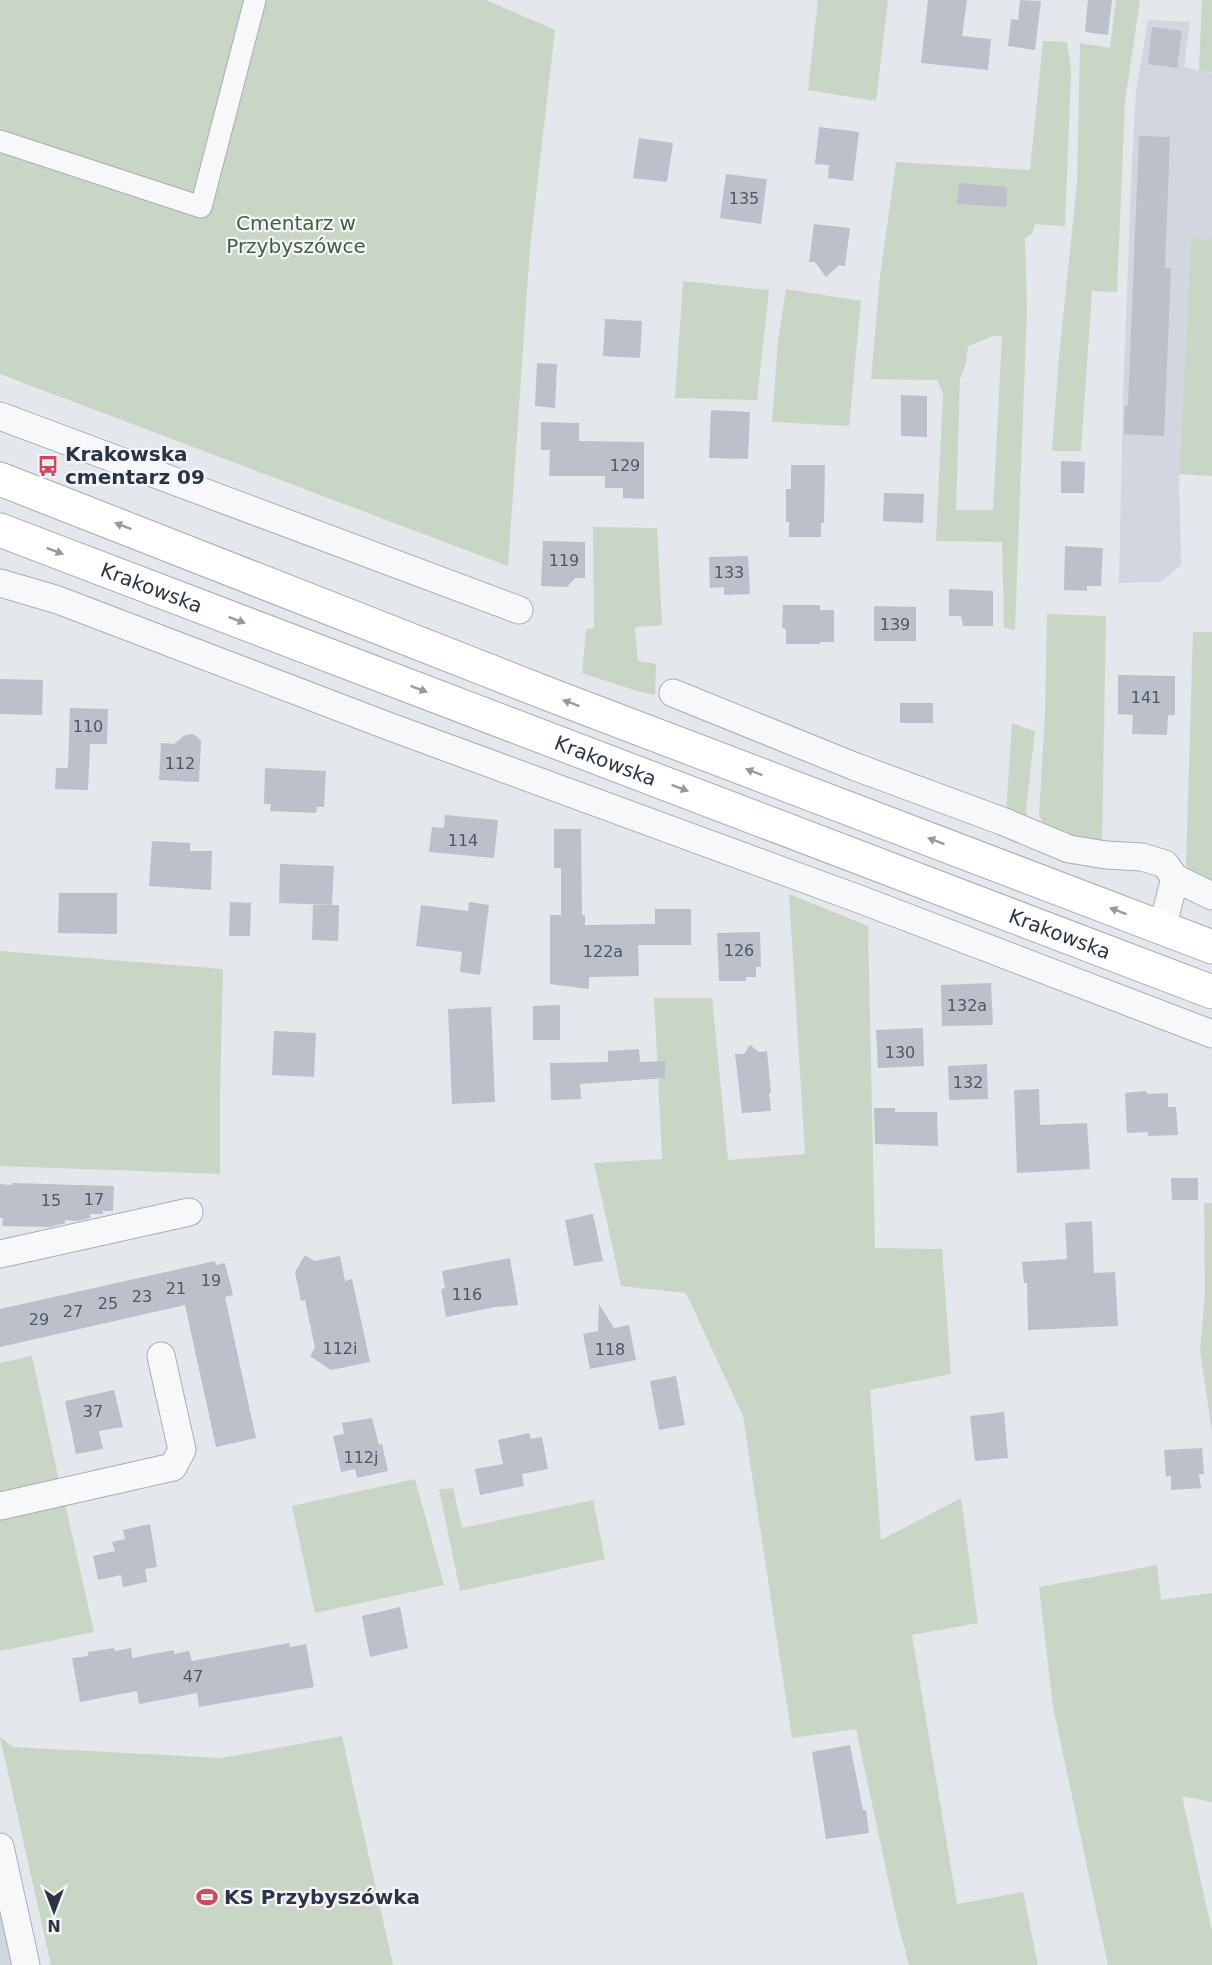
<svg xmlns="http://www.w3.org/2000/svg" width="1212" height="1965" font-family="'DejaVu Sans',sans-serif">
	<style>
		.built { fill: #d2d6de }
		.green { fill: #c9d6c5; fill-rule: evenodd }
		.building { fill: #bbc0ca }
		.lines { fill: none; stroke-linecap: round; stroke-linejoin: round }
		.pedestrian-casing { stroke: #a9aeb7; stroke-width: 23 }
		.minor-casing { stroke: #a9aeb7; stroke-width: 29 }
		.primary-casing { stroke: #a3abb8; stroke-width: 35 }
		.pedestrian { stroke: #f7f8fa; stroke-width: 21 }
		.minor { stroke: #f7f8fa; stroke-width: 27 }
		.primary { stroke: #fff; stroke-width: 33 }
		.oneway { fill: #959aa2 }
		.labels { text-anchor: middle; stroke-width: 4.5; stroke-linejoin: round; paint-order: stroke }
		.number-label { font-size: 16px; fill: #4f5766 }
		.park-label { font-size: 20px; fill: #3f6138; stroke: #f4f6f9 }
		.poi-label { font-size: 20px; font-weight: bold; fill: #2b3445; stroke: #f4f6f9; text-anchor: start }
		.street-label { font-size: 20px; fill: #2b3445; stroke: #f4f6f9 }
	</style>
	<rect width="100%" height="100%" fill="#e4e7ec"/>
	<path class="built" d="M1148 20 1190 22 1184 67 1212 73V239L1191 238 1179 474 1181 565 1161 582 1119 583 1123 394 1132 159 1136 91Z
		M0 1887 17 1965H0Z"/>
	<path class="green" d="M0 0H486L555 30 530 248 508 566 0 374Z
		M818 0H888L876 101 808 90Z
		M1116 0H1140L1125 101 1117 292 1092 291 1081 451H1052L1059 356 1077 184 1080 43 1110 48Z
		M1202 0H1212V73L1199 70Z
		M1043 41 1067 42 1071 72 1065 226 1035 224 1032 234 1025 238 1027 308 1015 630 1004 628 1002 542 936 541 943 393 937 380 871 379 880 276 896 162 1030 170ZM993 336H1002L993 510H956L960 379 966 364 968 346Z
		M1191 238 1212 239V476L1179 474Z
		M683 281 769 290 757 400 675 398Z
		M786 289 861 301 849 426 772 422 778 341Z
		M593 527 657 528 662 625 636 627 635 631 638 661 656 664 655 695 640 692 582 673 586 629 594 628Z
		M1047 614 1106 616 1102 845 1046 830 1039 815 1045 714Z
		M1193 632H1212V880C1200 881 1193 875 1186 866Z
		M1012 723 1035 731 1026 810 1028 822 1006 814Z
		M789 894 868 926 875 1248 942 1249 951 1374 870 1390 881 1540 961 1498 978 1623 912 1635 957 1904 1023 1892 1038 1965H909L896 1916 856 1729 792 1738 743 1416 686 1293 621 1286 594 1163 662 1159 654 998H712L728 1160 805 1154Z
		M0 951 223 969 220 1093V1174L0 1166Z
		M1204 1203H1212V1432L1200 1351 1205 1292Z
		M32 1356 59 1481 0 1494V1363Z
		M415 1479 444 1585 315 1613 292 1506Z
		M453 1488 462 1528 593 1500 605 1559 460 1591 439 1489Z
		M65 1503 94 1632 0 1651V1518Z
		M1157 1565 1161 1600 1212 1593V1802L1182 1796 1212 1932V1965H1108L1053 1707 1039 1587Z
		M342 1736 393 1965H51L0 1737 13 1747 222 1758Z"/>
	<path class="building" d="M928 0H967L962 36 991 39 988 70 921 63Z
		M1020 0 1041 1 1035 50 1008 46 1011 19 1018 20Z
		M1088 0H1112L1108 35 1085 32Z
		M1152 27 1182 31 1177 68 1148 64Z
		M819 127 859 132 853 181 828 178 829 165 815 164Z
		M1139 136 1170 137 1165 268H1171L1164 436 1124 434 1125 405H1128Z
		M639 138 673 143 667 182 633 178Z
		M726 174 767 179 761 224 720 218Z
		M959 183 1007 187 1006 207 957 204Z
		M814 224 850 228 845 266 839 265 826 277 815 262H809Z
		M605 319 642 321 640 358 603 356Z
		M537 363 557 364 555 408 535 406Z
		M901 395 927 396V437L901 436Z
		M711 410 750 412 748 459 709 458Z
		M541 422 579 423V441L644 442V499L623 498V488H605V476H549L550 450H541Z
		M1061 461 1085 462 1084 493H1061Z
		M791 465H825L824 523H821V537H789V522H786V489H791Z
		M884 493 924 494 923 523 883 521Z
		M543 541 585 542V578H575L567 587 541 586Z
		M1065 546 1103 548 1101 586H1087V591L1064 590Z
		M748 556 750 594 724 595V587L710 588 709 557Z
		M949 589 993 591V626H963L961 616H949Z
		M783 605H820V610H834V642H820V644H786V630L782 627Z
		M874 606 916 607V641H874Z
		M1118 675 1175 676V715H1168L1167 735 1132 734 1133 715 1118 714Z
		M0 679 43 680 42 715 0 714Z
		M900 703H933V723H900Z
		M70 708 108 709 107 744H90L88 790 55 789 56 768H68Z
		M192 734 198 737 201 742 199 782 159 780 161 743 174 744 185 735Z
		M265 768 326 771 324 807H317L316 813 270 811 271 804H264Z
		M445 815 498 820 494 858 429 852 432 827 444 828Z
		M554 829H581L582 915H585V925L655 924V909H691V945H638L639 976 589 977V989L550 984V915H561V868H554Z
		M152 841 190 843V851H212L211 890 149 886Z
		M280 864 334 866 332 905 279 903Z
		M59 893H117V934L58 933Z
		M230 902 251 903 250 936H229Z
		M469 902 489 905 480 975 460 972 462 952 416 946 421 905 468 911Z
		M313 905H339L338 941 312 940Z
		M760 932 761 967H756V977H746V981H719L717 933Z
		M991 983 993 1025 942 1026 941 985Z
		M560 1005V1040H533V1006Z
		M491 1007 495 1102 452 1104 448 1009Z
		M923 1028 924 1066 878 1068 876 1030Z
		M274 1031 316 1033 314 1077 272 1075Z
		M750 1045 759 1052 767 1051 771 1093H769L771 1111 742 1113 735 1054H744Z
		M639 1049 640 1062 665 1061V1078L580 1084 581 1099 551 1100 550 1063 608 1062V1051Z
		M987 1064 988 1099 949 1100 948 1066Z
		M1039 1089 1040 1125 1087 1123 1090 1169 1017 1173 1014 1090Z
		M1146 1091 1147 1094 1168 1093V1107H1176L1178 1135 1148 1136V1132L1127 1133 1125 1093Z
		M874 1108H895V1112H937L938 1146 875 1144Z
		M1171 1178H1198V1200H1172Z
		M12 1183 114 1186 113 1211H103V1214H90V1218L77 1221 65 1220V1223L50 1227 2 1226 3 1218H0V1184L12 1185Z
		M593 1214 603 1261 574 1266 565 1220Z
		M1092 1221 1094 1273 1115 1272 1118 1326 1028 1330 1027 1283H1024L1022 1262 1067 1259 1065 1223Z
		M305 1255 314 1261 340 1256 345 1281 352 1279 370 1362 331 1370 310 1356 315 1348 305 1300 301 1301 295 1272Z
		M510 1258 518 1305 495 1307 446 1317 441 1289 445 1288 442 1271Z
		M215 1261 216 1265 225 1263 233 1295 225 1297 256 1438 216 1447 185 1305 0 1347V1309Z
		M599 1304 614 1328 629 1325 636 1360 590 1369 583 1334 598 1331Z
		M676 1376 685 1425 659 1430 650 1381Z
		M114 1390 123 1427 99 1431 103 1449 76 1454 65 1401Z
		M1004 1412 1008 1458 975 1461 970 1416Z
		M372 1418 379 1445 382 1444 388 1471 357 1478 355 1469 341 1472 333 1436 344 1434 342 1423Z
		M529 1433 531 1439 542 1437 548 1469 522 1474 524 1486 480 1495 475 1469 503 1464 498 1440Z
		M1202 1448 1204 1474H1199L1201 1488 1171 1490V1476L1166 1477 1164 1450Z
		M150 1524 157 1567 145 1569 147 1582 123 1587 121 1575 98 1580 93 1556 115 1551 112 1542 125 1539 123 1530Z
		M400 1607 408 1648 370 1657 362 1616Z
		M289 1643 290 1647 306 1644 314 1687 199 1707 197 1693 139 1704 137 1691 80 1702 72 1658 88 1656V1652L114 1648 115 1651 131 1648 132 1658 174 1650V1654L189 1651 192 1661Z
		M850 1745 863 1810H866L869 1833 826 1839 812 1752Z"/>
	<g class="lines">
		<defs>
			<path id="pedestrian" d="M0 141 201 207 255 0"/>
			<path id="minor" d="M0 416 519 610
				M0 583 58 600 388 726 859 899 1212 1034
				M673 693 856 767 1002 821 1069 849 1106 855 1142 857 1165 864 1175 878 1162 928
				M1175 878 1212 896
				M0 1254 189 1212
				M0 1506 173 1467 182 1450 161 1356
				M0 1847 26 1965"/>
			<g id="primary">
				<path d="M0 479 556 697 1212 947"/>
				<path id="s1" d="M0 530 1212 992"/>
			</g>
		</defs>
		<use href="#pedestrian" class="pedestrian-casing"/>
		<use href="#minor" class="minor-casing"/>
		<use href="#primary" class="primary-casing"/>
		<use href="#pedestrian" class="pedestrian"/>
		<use href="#minor" class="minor"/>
		<use href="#primary" class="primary"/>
	</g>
	<defs><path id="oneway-solid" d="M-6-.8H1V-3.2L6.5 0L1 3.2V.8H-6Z" transform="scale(1.5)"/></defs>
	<g class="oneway">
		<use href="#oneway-solid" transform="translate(123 526) rotate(-159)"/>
		<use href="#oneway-solid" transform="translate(55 551) rotate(21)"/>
		<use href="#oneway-solid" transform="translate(237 620) rotate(21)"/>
		<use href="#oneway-solid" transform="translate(419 689) rotate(21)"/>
		<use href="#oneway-solid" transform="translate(571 703) rotate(-160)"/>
		<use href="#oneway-solid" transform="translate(754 772) rotate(-159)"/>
		<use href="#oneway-solid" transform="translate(680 788) rotate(21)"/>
		<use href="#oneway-solid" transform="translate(936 841) rotate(-159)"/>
		<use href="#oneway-solid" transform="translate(1118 911) rotate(-159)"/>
	</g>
	<defs>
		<symbol id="bus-bare" viewBox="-9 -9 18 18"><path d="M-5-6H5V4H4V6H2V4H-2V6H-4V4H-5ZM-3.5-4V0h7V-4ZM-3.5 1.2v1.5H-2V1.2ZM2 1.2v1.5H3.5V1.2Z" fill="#d1495b" stroke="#f4f6f9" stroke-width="2.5" paint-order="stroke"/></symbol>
		<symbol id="stadium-bare" viewBox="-9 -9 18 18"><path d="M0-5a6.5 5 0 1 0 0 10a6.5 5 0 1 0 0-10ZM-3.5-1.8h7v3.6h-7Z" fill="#d1495b" stroke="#f4f6f9" stroke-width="2.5" paint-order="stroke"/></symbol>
	</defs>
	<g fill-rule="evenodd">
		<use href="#bus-bare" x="33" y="451" width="30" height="30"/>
		<use href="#stadium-bare" x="192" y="1882" width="30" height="30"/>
	</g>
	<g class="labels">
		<g class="number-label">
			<text x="744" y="204">135</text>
			<text x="625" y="471">129</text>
			<text x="564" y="566">119</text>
			<text x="729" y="578">133</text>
			<text x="895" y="630">139</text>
			<text x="1146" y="703">141</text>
			<text x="88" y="732">110</text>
			<text x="180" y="769">112</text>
			<text x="463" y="846">114</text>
			<text x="739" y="956">126</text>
			<text x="603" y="957">122a</text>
			<text x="967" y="1011">132a</text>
			<text x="900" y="1058">130</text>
			<text x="968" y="1088">132</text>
			<text x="94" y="1205">17</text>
			<text x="51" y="1206">15</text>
			<text x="211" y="1286">19</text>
			<text x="176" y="1294">21</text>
			<text x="467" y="1300">116</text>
			<text x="142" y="1302">23</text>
			<text x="108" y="1309">25</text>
			<text x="73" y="1317">27</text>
			<text x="39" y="1325">29</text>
			<text x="340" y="1354">112i</text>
			<text x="610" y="1355">118</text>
			<text x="93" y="1417">37</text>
			<text x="361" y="1463">112j</text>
			<text x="193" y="1682">47</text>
		</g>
		<g class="park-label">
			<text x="296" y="230">Cmentarz w<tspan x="296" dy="23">Przybyszówce</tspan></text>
		</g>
		<g class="poi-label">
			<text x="65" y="461">Krakowska<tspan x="65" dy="23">cmentarz 09</tspan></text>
			<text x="224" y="1904">KS Przybyszówka</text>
		</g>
		<g class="street-label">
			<text dy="7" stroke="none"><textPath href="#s1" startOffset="162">Krakowska</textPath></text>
			<text dy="7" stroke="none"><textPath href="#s1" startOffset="648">Krakowska</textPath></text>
			<text dy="7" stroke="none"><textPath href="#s1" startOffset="1134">Krakowska</textPath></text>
		</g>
	</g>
	<g transform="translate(54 1911) rotate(180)" stroke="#f4f6f9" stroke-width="4.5" paint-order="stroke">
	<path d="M0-4.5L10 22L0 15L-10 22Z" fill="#2b3445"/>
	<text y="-9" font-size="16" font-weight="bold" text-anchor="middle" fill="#2b3445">N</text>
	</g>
</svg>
